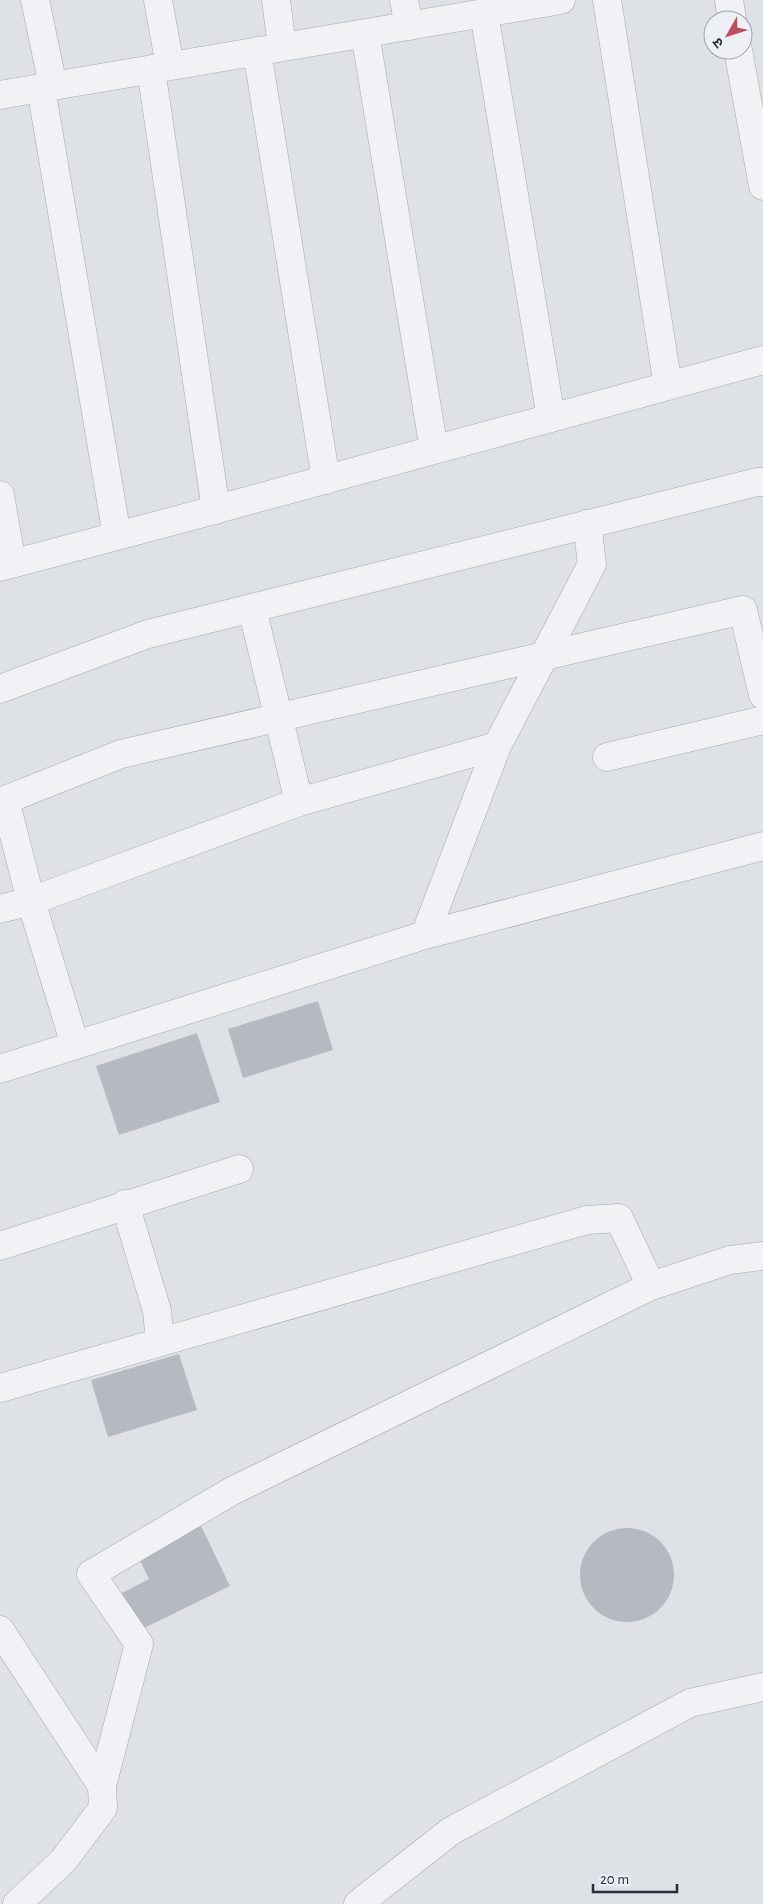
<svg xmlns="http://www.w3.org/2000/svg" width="763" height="1904" font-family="'Alegreya Sans','Noto Sans Devanagari',sans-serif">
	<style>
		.building { fill: #b5bac2 }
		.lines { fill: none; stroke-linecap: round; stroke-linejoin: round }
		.minor-casing { stroke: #a4a8af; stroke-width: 29 }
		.minor { stroke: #f0f2f5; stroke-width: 28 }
	</style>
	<rect width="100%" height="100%" fill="#dee1e6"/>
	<path class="building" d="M318 1001 333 1050 243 1078 228 1029Z
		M197 1033 220 1102 119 1135 96 1066Z
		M179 1354 197 1410 108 1437 91 1380Z
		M200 1524 230 1586 138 1631 120 1594 149 1579 137 1554Z
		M580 1575a47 47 0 1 1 94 0a47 47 0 1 1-94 0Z"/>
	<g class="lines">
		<defs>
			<path id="minor" d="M35 0 53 86
				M158 0 170 66
				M276 0 282 47
				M404 0 409 26
				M607 0 668 386
				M729 0 732 20
				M484 13 551 418
				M365 33 434 450
				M738 50 763 186
				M257 51 326 480
				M151 69 216 510
				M41 88 117 536
				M0 95 561 0
				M0 495 12 564
				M0 567 181 519 763 360
				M252 608 299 802
				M0 689 148 634 757 482H763
				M497 746 299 802 31 901 5 800 121 754 743 610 763 695
				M607 757 763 720
				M0 909 31 901 75 1045
				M425 935 497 746 592 564 587 524
				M0 1069 425 935 763 846
				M125 1204 157 1311 160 1342
				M0 1246 239 1169
				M0 1388 587 1220 619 1218 651 1286
				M0 1630 102 1786
				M17 1904 63 1861 103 1808 102 1786 139 1644 91 1574 232 1491 651 1286 730 1260 763 1256
				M358 1904 451 1831 690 1703 763 1687"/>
		</defs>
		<use href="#minor" class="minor-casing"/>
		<use href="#minor" class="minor"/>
	</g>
	<g transform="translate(728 35) rotate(231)"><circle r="24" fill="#edf0f4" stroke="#9ea3aa"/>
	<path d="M0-4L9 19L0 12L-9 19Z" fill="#c14d5f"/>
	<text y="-8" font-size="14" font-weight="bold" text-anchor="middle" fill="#282f3b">उ</text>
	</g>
	<path d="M593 1884v8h84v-8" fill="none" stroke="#282f3b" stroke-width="2.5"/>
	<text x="600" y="1884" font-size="15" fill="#282f3b" stroke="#edf0f4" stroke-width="4" paint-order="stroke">20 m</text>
</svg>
